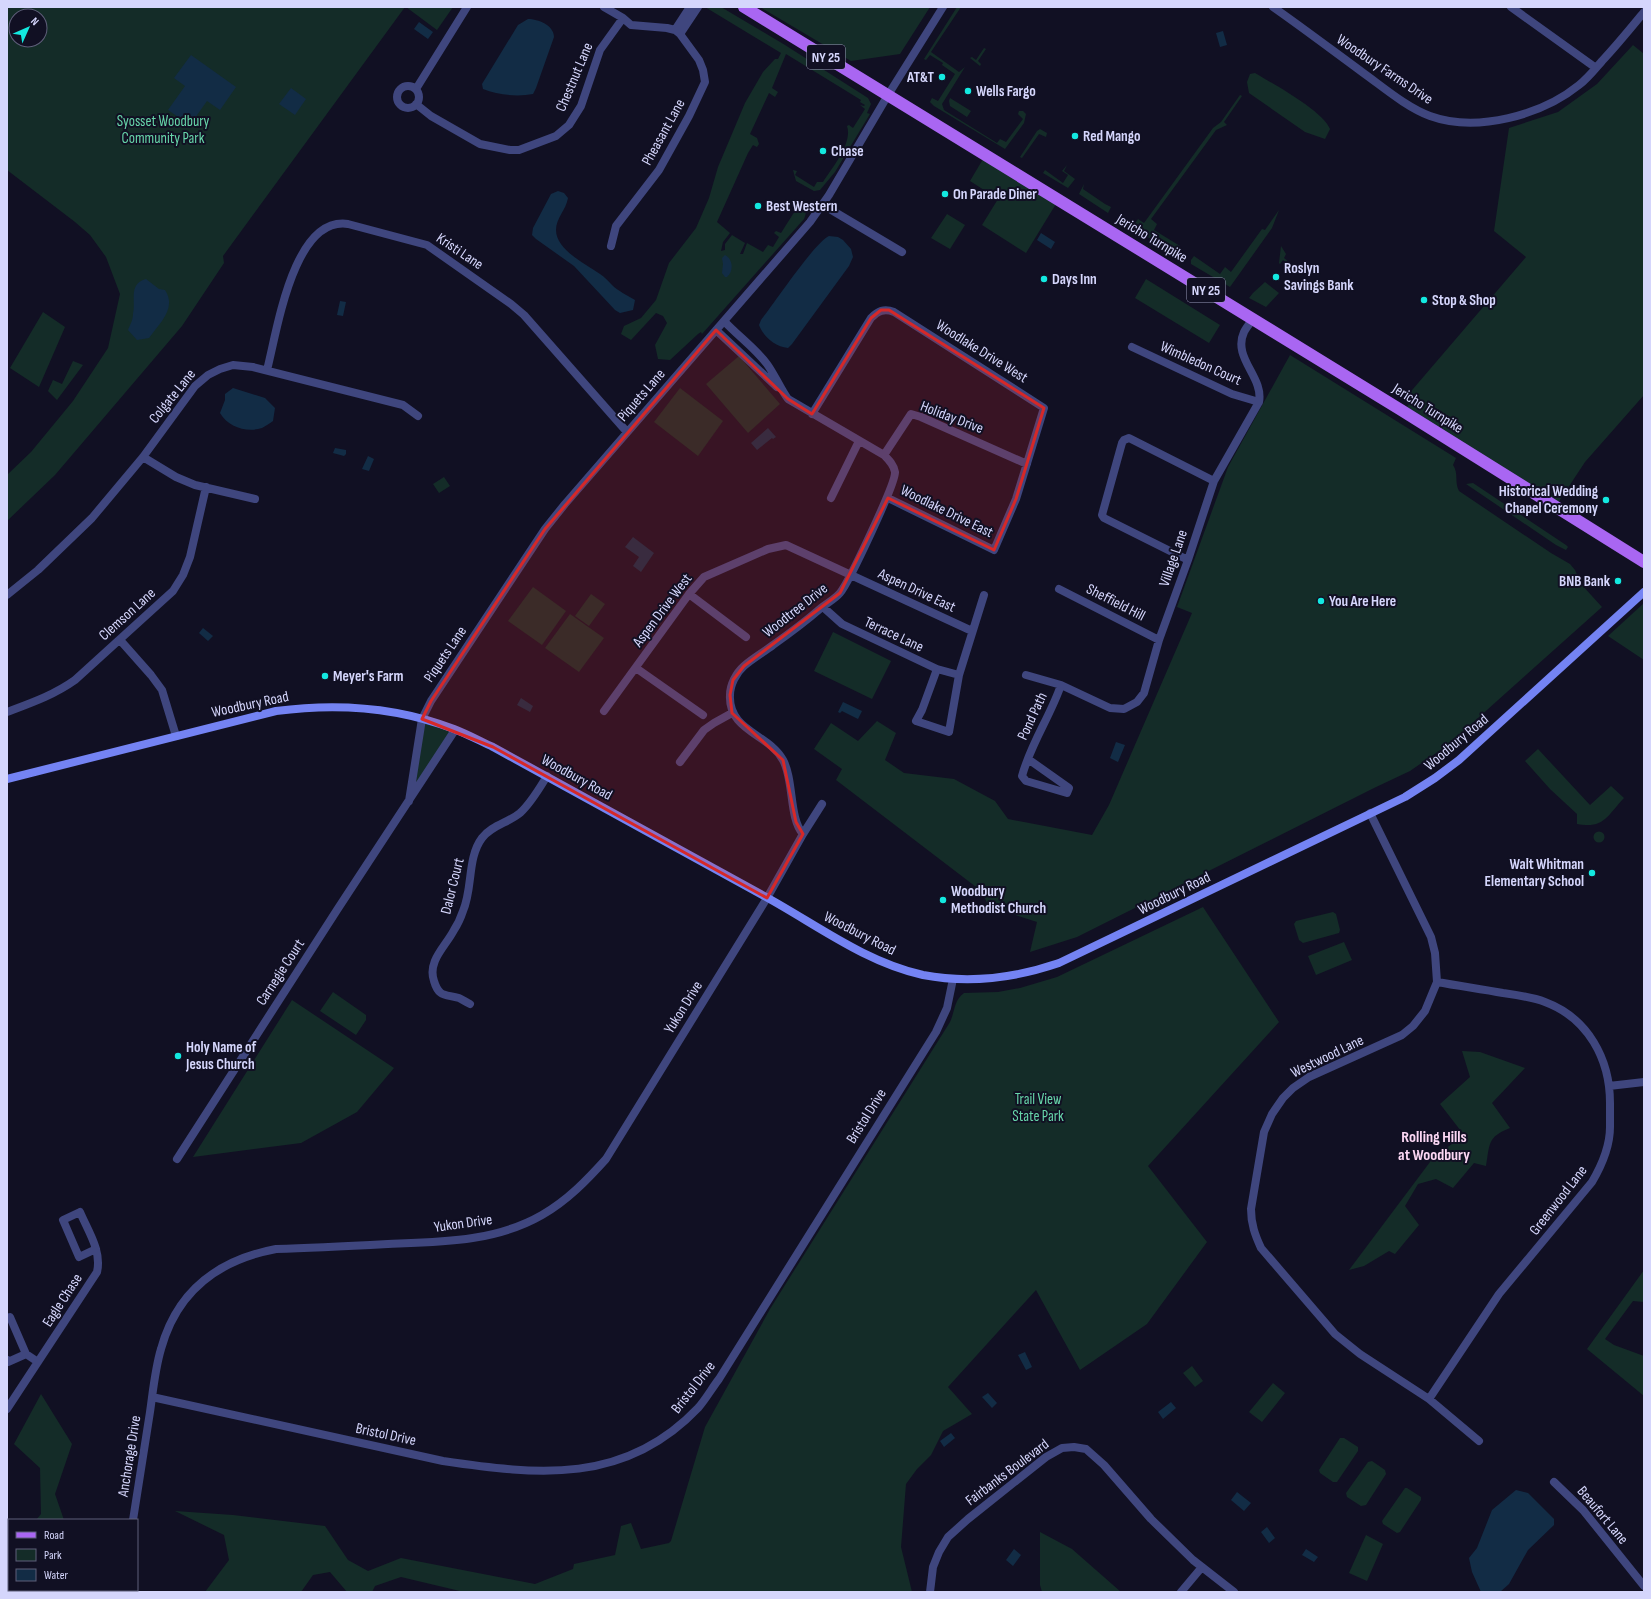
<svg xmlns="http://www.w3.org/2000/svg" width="1651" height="1599" font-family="'Sofia Sans Condensed',sans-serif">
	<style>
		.green { fill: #142c28; fill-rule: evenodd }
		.water { fill: #122c45 }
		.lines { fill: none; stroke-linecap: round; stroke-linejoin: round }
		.street { stroke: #3f467e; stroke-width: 8 }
		.secondary { stroke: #7483f3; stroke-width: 8 }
		.primary { stroke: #a966f2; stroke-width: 12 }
		.marked { fill: #d62828; fill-opacity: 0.2; stroke: #d62828; stroke-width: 3; stroke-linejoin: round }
		.poi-dot { fill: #13e9e0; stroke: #111023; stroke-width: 1.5 }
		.labels { text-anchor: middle; stroke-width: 4; stroke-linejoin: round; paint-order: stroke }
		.shield { fill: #111023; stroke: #9a9bbb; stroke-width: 1 }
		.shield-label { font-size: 14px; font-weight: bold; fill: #d5d6fc }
		.street-label { font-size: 15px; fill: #d5d6fc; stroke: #111023 }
		.poi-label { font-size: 15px; font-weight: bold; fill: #d5d6fc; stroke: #111023; text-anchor: start }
		.park-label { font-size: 15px; fill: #67d6aa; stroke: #111023 }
		.neighbourhood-label { font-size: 16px; font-weight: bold; fill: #fcd7f4; stroke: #111023 }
	</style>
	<rect width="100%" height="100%" fill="#111023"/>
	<path class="green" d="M7 7H405L223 256 224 263 182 326 55 475 7 521V475L31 452 73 401 108 348 120 294 106 257 90 235 75 222 7 170ZM16 16H40V40H16Z
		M406 7H453L437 30Z
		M705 7H721L785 45 868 98 871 104 867 113 870 114 835 172 820 190 814 191 796 181 793 170 797 171 795 175 814 187 817 182H823C832 168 853 143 847 126L849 125 853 128 865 109 860 105 864 106 865 105 860 102 861 100 786 54 772 88 778 92 775 97 769 93 750 134 757 138 759 144 757 147 753 145 748 153 717 222 730 233 723 242 721 251 725 250V244L732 235 745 243 740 254H743L747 243 763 252 768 245 773 247 779 237 774 233 776 231 781 233 800 203 796 201 797 199C806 205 808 209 804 219L702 334 701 332 698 334 670 360 658 359 655 345 667 323 663 316 656 313 631 340 621 334 624 326 641 318 656 300 669 263 696 228 709 198 718 167 745 103 763 72 775 59H778L781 53Z
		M760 7H930L900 54 851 61Z
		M957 7H961L931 52 959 72 965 67 942 104 944 110 997 143 1000 139 1006 142 1023 119 1018 114 1019 111H1023L1026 114 1024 123 1005 149 934 106 930 102 932 98 938 101 955 74 942 65 943 63 930 55 926 60 924 59Z
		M1633 45 1644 54V395L1585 462 1556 506 1407 407 1412 400 1407 396 1526 257 1494 231 1509 128 1558 112 1597 84Z
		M984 48 986 49 978 61 981 64 980 66 970 58 972 57 976 60Z
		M1255 73C1273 84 1322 110 1330 129L1325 139 1305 132 1249 93 1247 82 1250 74Z
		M1240 95 1242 96 1224 122 1227 125 1216 130 1151 219 1157 224 1154 230 1180 246 1173 252 1132 228 1138 219 1144 223 1213 128 1221 122Z
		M950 98 971 111 967 117 950 106 949 101Z
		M1040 129 1047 133 1046 137 1039 134 1022 158 1020 157 1037 131Z
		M986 154 1059 199 1026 253 982 225 998 199 970 181Z
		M1067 165 1064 171 1075 179 1068 188 1043 173 1045 170 1063 183 1068 175 1062 171Z
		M1084 184 1083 189 1105 204 1111 207 1108 213 1079 194Z
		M1279 210 1272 228 1230 287 1191 264V260L1194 256 1220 274 1225 267 1231 272 1262 229 1265 230Z
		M947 214 965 225 950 249 931 238Z
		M1281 246 1286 254 1284 258 1289 262 1287 263 1283 260 1280 264 1279 263Z
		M1146 279 1220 325 1209 343 1135 298Z
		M1265 282 1279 293 1266 307 1249 298 1253 293Z
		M43 312 65 327 39 387 10 368Z
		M1290 355 1456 458 1453 465C1459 474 1454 481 1459 491L1551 553 1570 564 1575 570 1581 584 1602 607 1449 744 1410 771 1374 788 1077 937 1030 952 1037 922 1006 912 995 913C987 907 986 898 980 890L836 780 842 769 814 749 831 723 858 741 877 721 896 733 885 760 904 773 954 779 995 801 1008 819 1092 835 1109 805 1192 613 1177 607 1228 467Z
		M739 356 780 404 748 433 706 384Z
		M73 361 83 365 57 400 48 391 53 380 62 384Z
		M680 388 723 421 698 456 654 422Z
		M444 477 450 486 439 493 433 484Z
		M1473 483 1566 545 1568 547 1566 550 1556 545 1466 484Z
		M533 587 566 611 542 645 508 621Z
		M591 594 605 604 589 626 575 616Z
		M1644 603V660L1608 636Z
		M570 614 604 638 579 672 545 648Z
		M833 632 891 661 872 699 814 671Z
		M423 720 454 730 411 797Z
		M1538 749 1590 805 1611 786 1624 798C1607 816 1604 829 1577 824V814L1550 789 1525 761Z
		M1593.5 837a5.5 5.5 0 1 1 11 0a5.5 5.5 0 1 1-11 0Z
		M1203 907 1279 1022 1148 1166 1207 1242 1147 1324 1080 1370 1036 1290 948 1387 972 1414 943 1431 931 1455 917 1469 906 1484 901 1547 912 1592H464L401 1577 375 1586 372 1592H347L330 1572 313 1575 301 1592H205L229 1560 224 1535 175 1511 233 1515 325 1526 348 1560 368 1571 401 1558 535 1584 573 1569 574 1564 615 1555 621 1526 631 1523 641 1549 669 1543 671 1541 705 1427 770 1309 950 1022C955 1011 954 1000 964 993L998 992 1020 988 1057 977Z
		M1333 912 1336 914 1340 930 1339 933 1303 943 1299 940 1294 924 1296 921Z
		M1344 942 1352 960 1316 975 1308 956Z
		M333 992 366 1015V1020L356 1035 320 1011Z
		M292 1000 394 1068 357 1112 301 1143 193 1157Z
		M1462 1051 1480 1052 1525 1068 1492 1103 1510 1128C1487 1137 1490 1144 1486 1166L1474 1163 1453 1188 1436 1179 1418 1184 1405 1206 1419 1225 1395 1254 1389 1251 1364 1266 1349 1270 1433 1158 1464 1135 1440 1104 1470 1077Z
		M1644 1270V1302L1633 1301 1605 1339 1614 1345 1644 1356V1396L1587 1349Z
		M1192 1366 1203 1381 1195 1387 1183 1373Z
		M1273 1383 1285 1393 1262 1422 1249 1412Z
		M41 1394 72 1444 55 1494 64 1520H36L41 1514 40 1468 14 1444Z
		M1340 1438H1344L1358 1447V1451L1337 1482H1333L1320 1473 1319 1470Z
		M1372 1461 1385 1470 1386 1474 1366 1505 1361 1506 1347 1497 1346 1493 1368 1462Z
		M1405 1488H1407L1421 1497V1500L1400 1532 1397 1533 1383 1524 1382 1521Z
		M1040 1532 1072 1549 1121 1592H1042L1040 1585Z
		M1366 1535 1383 1544 1367 1581 1349 1573Z
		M9 1558V1590H40L39 1592H7V1561Z"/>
	<path class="water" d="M528 19C538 19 554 25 554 37L536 88 533 94C517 97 498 95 483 89L482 84 518 25Z
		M419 22 433 32 428 39 414 29Z
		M1223 31 1227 45 1220 47 1216 33Z
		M191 55 236 87 220 110 207 101 190 125 168 110 185 86 174 78Z
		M291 88 306 99 295 115 279 104Z
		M558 191 564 193 568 198C566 210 556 218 556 230 556 250 586 264 600 274 605 277 608 281 612 285 618 291 627 295 635 300L633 310 620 313 615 310 574 266 536 239 532 235 533 228 551 194Z
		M1041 233 1055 242 1051 249 1037 240Z
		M829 236 838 237 843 240 851 249 853 257 849 266 792 344 788 348C775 347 763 336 759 325L761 320C773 305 815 242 829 236Z
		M725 255C733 259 734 271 727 277H725L722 273 723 264 722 258Z
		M146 279 159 289 165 290C177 308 160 323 149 338L137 340 128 330C130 325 133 320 133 314 136 300 128 284 146 279Z
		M340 301 346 302 343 316 337 315Z
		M233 388 265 398 275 408 273 421C270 423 266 426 262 428 247 433 228 427 220 413L225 400V394Z
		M768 428 776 437 773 439 772 438 757 450 751 443Z
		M335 448 346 450V454L344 456 333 453Z
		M368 456 374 459 369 471 362 469Z
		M633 537 654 553 641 572 633 566 639 557 625 547Z
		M203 628 213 636 208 641 199 633Z
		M521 698 533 706 530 712 517 705Z
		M843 702 862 711 858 719 842 711 840 713 838 712Z
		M1116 742 1125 745 1118 762 1110 758Z
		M1025 1352 1032 1367 1026 1370 1018 1355Z
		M988 1393 997 1403 992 1408 982 1397Z
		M1171 1402 1176 1408 1163 1419 1158 1412Z
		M951 1433 955 1438 944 1447 940 1441Z
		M1516 1490 1528 1493 1554 1519V1525L1528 1550 1509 1584 1500 1592H1481L1472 1572 1469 1558 1477 1548 1492 1510Z
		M1237 1492 1251 1503 1244 1511 1231 1500Z
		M1267 1527 1275 1538 1269 1543 1261 1532Z
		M1014 1549 1021 1555 1013 1566 1006 1560Z
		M1306 1549 1318 1557 1314 1562 1302 1555Z"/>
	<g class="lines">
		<path class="street" d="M604 7 623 18
			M1273 7C1303 28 1332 50 1362 72 1383 87 1406 107 1430 116 1477 133 1542 115 1579 85 1588 78 1595 69 1602 61 1617 45 1630 29 1644 12
			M1511 7 1596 68
			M675 30 690 7
			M680 34 698 7
			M397 97a11 11 0 1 1 22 0a11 11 0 1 1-22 0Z
			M416 89 467 7
			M416 104 431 116 480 144 510 150H519L556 136 569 125 581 106 600 50 623 18 631 25 667 28 675 30 680 34 699 60 703 70 705 82 689 116 659 170 616 226 611 246
			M823 205 902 252
			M716 330 777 387
			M1132 347 1232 394 1259 402
			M267 370C277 332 293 216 348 224L427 245 511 304 524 315 627 432
			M812 414 871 318C878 311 884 308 894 312L1044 408 1016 499 994 550 888 498
			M884 455 911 414 921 417 1027 464
			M143 457 176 477 195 485 255 499
			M831 498 859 441
			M1188 560 1104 518 1102 515 1122 443 1124 440 1129 438 1214 481
			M1059 589 1159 640
			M689 594 746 637
			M7 595 38 570 92 518 143 457 195 386 208 375 220 369 233 365 253 367 403 405 418 416
			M823 607 842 624 937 669 959 675
			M120 640 151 675 162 690 176 736
			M636 668 703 715
			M937 669 922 710 916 721 949 732 959 675 984 595
			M1026 675 1061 685 1110 708 1124 709 1137 702 1144 693 1159 640 1188 560 1214 481 1259 402C1264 377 1232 358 1244 332 1246 328 1250 323 1253 319
			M604 711 689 594 704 577 768 549 786 545 972 631
			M7 712C31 703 54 695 75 680L173 591 183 575 190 557 206 487
			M1028 759 1069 788 1067 793 1026 781 1022 776C1031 743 1050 717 1061 685
			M680 762 704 730 714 723 732 713
			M409 801 422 719 431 701 545 529 565 504 810 222 829 195 888 95 943 7
			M1370 813 1431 937 1435 953 1437 982 1425 1011 1413 1026 1402 1035 1309 1077 1293 1088 1283 1098 1272 1114 1264 1132 1251 1209C1251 1224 1255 1235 1261 1248L1335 1334 1360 1354 1429 1399 1479 1441
			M803 834 822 804
			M470 1004C466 1002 463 1000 459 998 446 994 439 998 434 981 427 961 446 946 454 930 458 924 461 917 463 911 473 888 467 858 482 838 492 825 508 823 520 813 531 803 539 789 547 776
			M1609 1086 1644 1082
			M177 1159 337 910 455 730
			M7 1318 10 1317 26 1354 38 1362
			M7 1360 8 1362 26 1354
			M152 1397 443 1461C538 1475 625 1485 698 1408 706 1399 712 1388 719 1379L936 1032 947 1008 953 979
			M1429 1399 1499 1294 1592 1182C1602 1165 1610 1147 1610 1127 1610 1119 1610 1111 1610 1103 1610 1059 1588 1018 1545 1002 1532 997 1517 995 1503 993 1481 989 1459 986 1437 982
			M7 1409 97 1272C102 1251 88 1231 80 1212L63 1220 79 1257 96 1249
			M1554 1482 1583 1510 1644 1586
			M133 1520C139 1484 144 1448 150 1412 153 1391 155 1369 161 1349 177 1291 218 1260 276 1249 313 1248 351 1246 388 1244 441 1242 495 1242 542 1215 568 1200 587 1180 606 1159L767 898 803 834C789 819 794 780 783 760 769 734 728 731 730 695 730 685 736 673 744 666 753 658 764 652 773 645 790 633 806 621 821 608 827 603 835 599 840 593 849 582 896 483 895 472 894 465 889 460 884 455L788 399C780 388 775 375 767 364 755 348 738 336 724 321
			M114 1592 115 1590
			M930 1592 933 1567 939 1552 948 1537 968 1519 1046 1457 1062 1448 1074 1447 1086 1449 1104 1465 1151 1519 1193 1560 1234 1592
			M1181 1592 1202 1567"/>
		<path class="secondary" d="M7 779 276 711C336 703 397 707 454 729 467 734 480 741 493 747 584 797 675 847 766 897 817 925 865 962 923 975 970 984 1015 978 1059 963L1405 797 1435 778 1459 760 1644 592"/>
		<path class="primary" d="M744 7 1401 410 1644 562"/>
	</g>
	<path class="marked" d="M881 310H889L1044 408 1016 499 994 550 888 498 840 593 744 666 733 680 730 695 732 713 783 760 796 822 803 834 767 898 493 747 422 719 431 701 545 529 716 330 788 399 812 414 871 318Z"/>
	<g class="poi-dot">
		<circle cx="942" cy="77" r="4"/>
		<circle cx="968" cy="91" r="4"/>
		<circle cx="1075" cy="136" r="4"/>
		<circle cx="823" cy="151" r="4"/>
		<circle cx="945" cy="194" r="4"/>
		<circle cx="758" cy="206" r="4"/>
		<circle cx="1276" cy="277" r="4"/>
		<circle cx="1044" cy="279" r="4"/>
		<circle cx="1424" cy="300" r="4"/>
		<circle cx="1606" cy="500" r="4"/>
		<circle cx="1618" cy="581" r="4"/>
		<circle cx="1321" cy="601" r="4"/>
		<circle cx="325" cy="676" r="4"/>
		<circle cx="1592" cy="873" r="4"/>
		<circle cx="943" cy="900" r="4"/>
		<circle cx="178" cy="1056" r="4"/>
	</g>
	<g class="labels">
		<g class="shield">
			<rect x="807" y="45" width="38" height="24" rx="3"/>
			<rect x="1187" y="278" width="38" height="24" rx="3"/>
		</g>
		<g class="shield-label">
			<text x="826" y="62">NY 25</text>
			<text x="1206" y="295">NY 25</text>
		</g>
		<g class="street-label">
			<text transform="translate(1385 69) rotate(34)" y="5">Woodbury Farms Drive</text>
			<text transform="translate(574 77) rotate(-67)" y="5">Chestnut Lane</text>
			<text transform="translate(663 132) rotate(-61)" y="5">Pheasant Lane</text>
			<text transform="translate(1152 238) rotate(31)" y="5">Jericho Turnpike</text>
			<text transform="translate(460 251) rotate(34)" y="5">Kristi Lane</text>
			<text transform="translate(982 351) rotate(32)" y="5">Woodlake Drive West</text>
			<text transform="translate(1201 363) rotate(24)" y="5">Wimbledon Court</text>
			<text transform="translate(641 395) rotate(-49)" y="5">Piquets Lane</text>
			<text transform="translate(172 396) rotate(-51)" y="5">Colgate Lane</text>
			<text transform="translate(1428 408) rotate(32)" y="5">Jericho Turnpike</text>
			<text transform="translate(952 417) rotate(21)" y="5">Holiday Drive</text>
			<text transform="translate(947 511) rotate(26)" y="5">Woodlake Drive East</text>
			<text transform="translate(1173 558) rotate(-71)" y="5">Village Lane</text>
			<text transform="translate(917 590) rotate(25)" y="5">Aspen Drive East</text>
			<text transform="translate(1116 602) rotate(27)" y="5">Sheffield Hill</text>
			<text transform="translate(662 610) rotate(-53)" y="5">Aspen Drive West</text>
			<text transform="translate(795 610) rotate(-38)" y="5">Woodtree Drive</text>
			<text transform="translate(127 614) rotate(-42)" y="5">Clemson Lane</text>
			<text transform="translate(894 634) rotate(25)" y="5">Terrace Lane</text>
			<text transform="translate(445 654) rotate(-56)" y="5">Piquets Lane</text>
			<text transform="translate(250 704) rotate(-12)" y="5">Woodbury Road</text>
			<text transform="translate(1032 716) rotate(-65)" y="5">Pond Path</text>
			<text transform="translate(1456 742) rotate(-40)" y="5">Woodbury Road</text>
			<text transform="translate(577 777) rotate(29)" y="5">Woodbury Road</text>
			<text transform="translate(452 886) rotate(-76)" y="5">Dalor Court</text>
			<text transform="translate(1174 893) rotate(-26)" y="5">Woodbury Road</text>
			<text transform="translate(860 933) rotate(27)" y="5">Woodbury Road</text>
			<text transform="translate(280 972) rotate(-57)" y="5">Carnegie Court</text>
			<text transform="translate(683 1007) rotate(-58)" y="5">Yukon Drive</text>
			<text transform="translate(1327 1056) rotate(-26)" y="5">Westwood Lane</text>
			<text transform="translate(866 1116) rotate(-58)" y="5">Bristol Drive</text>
			<text transform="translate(1558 1200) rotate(-52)" y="5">Greenwood Lane</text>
			<text transform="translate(463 1223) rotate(-8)" y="5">Yukon Drive</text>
			<text transform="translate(62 1300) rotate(-57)" y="5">Eagle Chase</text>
			<text transform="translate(693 1387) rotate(-52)" y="5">Bristol Drive</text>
			<text transform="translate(386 1434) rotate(12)" y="5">Bristol Drive</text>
			<text transform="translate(129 1456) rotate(-81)" y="5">Anchorage Drive</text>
			<text transform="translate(1007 1472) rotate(-37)" y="5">Fairbanks Boulevard</text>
			<text transform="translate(1603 1515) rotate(50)" y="5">Beaufort Lane</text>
		</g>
		<g class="poi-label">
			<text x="934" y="82" text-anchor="end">AT&amp;T</text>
			<text x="976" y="96">Wells Fargo</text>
			<text x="1083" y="141">Red Mango</text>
			<text x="831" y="156">Chase</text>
			<text x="953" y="199">On Parade Diner</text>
			<text x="766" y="211">Best Western</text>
			<text x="1284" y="273">Roslyn<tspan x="1284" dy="17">Savings Bank</tspan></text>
			<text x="1052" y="284">Days Inn</text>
			<text x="1432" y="305">Stop &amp; Shop</text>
			<text x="1598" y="496" text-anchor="end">Historical Wedding<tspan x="1598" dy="17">Chapel Ceremony</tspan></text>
			<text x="1610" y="586" text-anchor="end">BNB Bank</text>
			<text x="1329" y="606">You Are Here</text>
			<text x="333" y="681">Meyer's Farm</text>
			<text x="1584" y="869" text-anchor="end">Walt Whitman<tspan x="1584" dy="17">Elementary School</tspan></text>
			<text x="951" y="896">Woodbury<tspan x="951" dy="17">Methodist Church</tspan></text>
			<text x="186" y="1052">Holy Name of<tspan x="186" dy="17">Jesus Church</tspan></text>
		</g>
		<g class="park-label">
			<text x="163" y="126">Syosset Woodbury<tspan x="163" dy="17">Community Park</tspan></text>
			<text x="1038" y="1104">Trail View<tspan x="1038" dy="17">State Park</tspan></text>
		</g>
		<g class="neighbourhood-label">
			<text x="1434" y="1142">Rolling Hills<tspan x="1434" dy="18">at Woodbury</tspan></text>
		</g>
	</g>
	<rect width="1651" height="1599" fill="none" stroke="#d5d6fc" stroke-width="16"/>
	<rect x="8" y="1519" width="130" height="72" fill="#111023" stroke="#5f5f7a"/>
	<rect x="16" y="1532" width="20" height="6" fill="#a966f2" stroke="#5f5f7a"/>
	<text x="44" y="1539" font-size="12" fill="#d5d6fc">Road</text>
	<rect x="16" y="1549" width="20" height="12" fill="#142c28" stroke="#5f5f7a"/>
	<text x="44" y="1559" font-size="12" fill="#d5d6fc">Park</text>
	<rect x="16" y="1569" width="20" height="12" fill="#122c45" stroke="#5f5f7a"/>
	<text x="44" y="1579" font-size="12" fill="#d5d6fc">Water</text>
	<g transform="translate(28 28) rotate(45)"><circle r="19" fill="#111023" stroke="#5f5f7a"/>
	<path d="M0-3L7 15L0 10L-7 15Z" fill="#13e9e0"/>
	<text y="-6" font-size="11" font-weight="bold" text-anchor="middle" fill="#d5d6fc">N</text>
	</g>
</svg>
